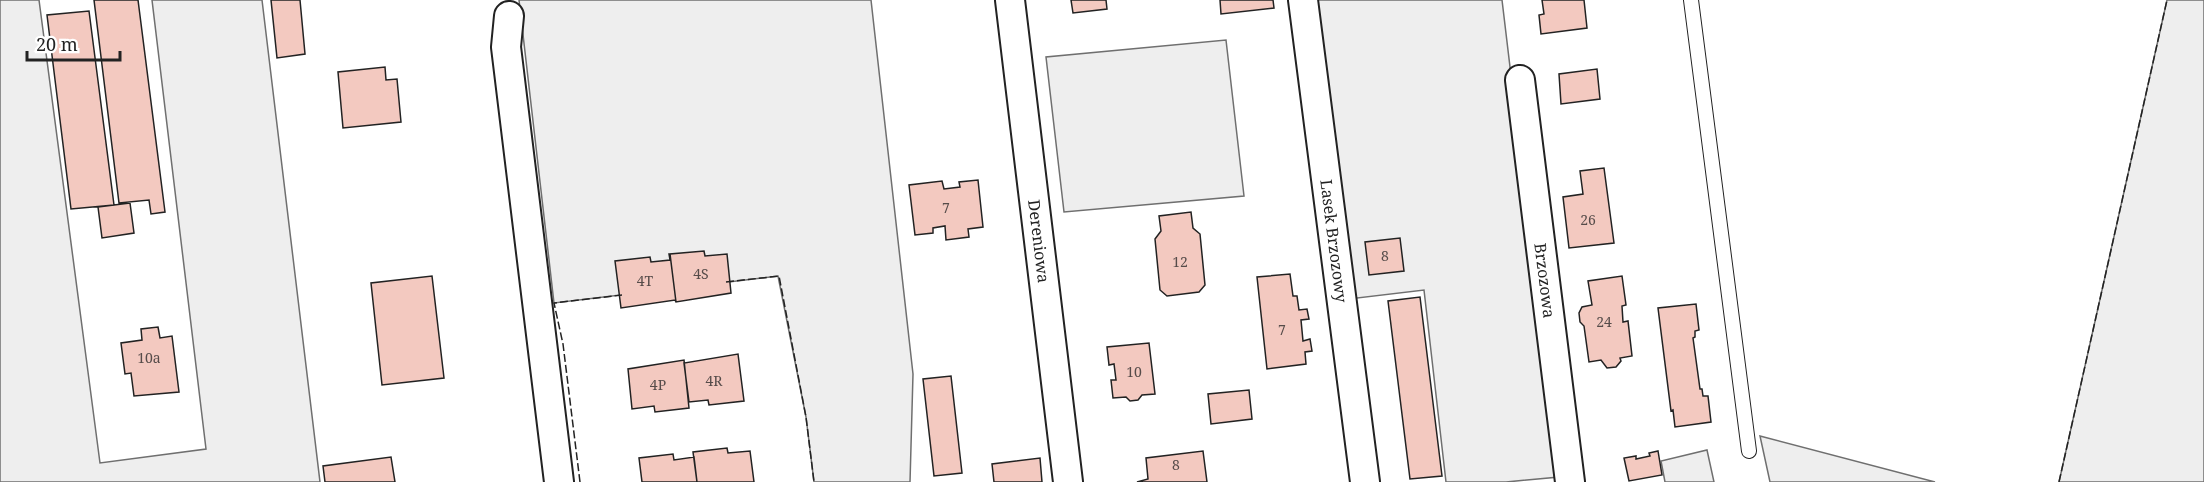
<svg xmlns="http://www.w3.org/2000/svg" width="2204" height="482" font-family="'Noto Serif',serif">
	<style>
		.green { fill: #eee; stroke: #6f6f6f; stroke-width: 1.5 }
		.building { fill: #f3c9c0; stroke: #222; stroke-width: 1.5 }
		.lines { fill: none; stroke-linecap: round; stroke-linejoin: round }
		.lane-casing { stroke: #222; stroke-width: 16 }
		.street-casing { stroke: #222; stroke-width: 32 }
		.lane { stroke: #fff; stroke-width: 14 }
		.street { stroke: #fff; stroke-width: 28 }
		.fence { stroke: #222; stroke-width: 1.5; stroke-dasharray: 8 3; stroke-linecap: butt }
		.labels { text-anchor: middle; stroke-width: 4.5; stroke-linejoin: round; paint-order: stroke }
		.number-label { font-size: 14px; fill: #564c4a }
		.street-label { font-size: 16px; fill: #222; stroke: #fff }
	</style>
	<rect width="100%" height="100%" fill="#fff"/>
	<path class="green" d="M0 0H39L100 463 206 449 152 0H262L320 482H0Z
		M519 0H871L913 374 910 482H814L806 417 778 276 554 303Z
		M1313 0H1502L1559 477 1506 482H1446L1424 290 1349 299Z
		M2167 0H2204V482H2059Z
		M1226 40 1244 196 1064 212 1046 57Z
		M1760 436 1935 482H1770Z
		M1707 450 1714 482H1665L1661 461Z"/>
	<path class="building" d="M94 0H138L165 212 151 214 149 200 119 203Z
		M271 0H300L305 54 277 58Z
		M1071 0H1106L1107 9 1073 13Z
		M1220 0H1273L1274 8 1221 14Z
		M1542 0H1584L1587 28 1541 34 1539 15 1544 14Z
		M89 11 114 205 71 209 47 15Z
		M385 67 386 80 397 79 401 122 343 128 338 72Z
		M1597 69 1600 99 1561 104 1559 74Z
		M1604 168 1614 243 1569 248 1563 197 1583 194 1580 171Z
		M978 180 983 227 968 229 969 237 946 240 945 226 933 228V233L915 235 909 185 942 181 944 189 960 187 959 182Z
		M130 203 134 233 102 238 98 207Z
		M1191 212 1193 228 1200 234 1205 285 1199 292 1167 296 1160 290 1155 239 1161 231 1159 216Z
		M1400 238 1404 271 1369 275 1365 242Z
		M704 251 705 256 727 254 731 293 676 302 670 254Z
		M669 254H670L676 302 675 300 621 308 615 261 650 257 651 262 670 260Z
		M1290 274 1293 296H1297L1299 310 1307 309 1309 319 1301 320 1303 341 1310 339 1312 351 1305 352 1306 364 1267 369 1257 277Z
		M432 276 444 378 382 385 371 283Z
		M1622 276 1626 305 1622 306 1623 322 1628 321 1632 356 1620 358 1621 361 1616 367 1607 368 1601 360 1589 362 1584 326 1580 322 1579 313 1582 307 1592 305 1588 281Z
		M1420 297 1442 476 1410 479 1388 301Z
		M1696 304 1699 330 1695 331V337L1693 338 1700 389H1702L1703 396H1708L1711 422 1675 427 1673 410 1671 411 1658 308Z
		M158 327 160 338 172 336 179 392 134 396 131 373 125 374 121 343 142 340 141 329Z
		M1149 343 1155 394 1142 395 1138 400 1130 401 1126 397 1113 398 1111 380H1116L1114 364 1109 365 1107 347Z
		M738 354 744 401 709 405 708 400 689 402 684 363Z
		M684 360 689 408 655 412 654 406 632 409 628 369Z
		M951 376 962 473 934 476 923 379Z
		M1249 390 1252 419 1211 424 1208 394Z
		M727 448 728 453 750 451 754 482H697L693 452Z
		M1203 451 1207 482H1137L1148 479 1146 458Z
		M1658 451 1662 475 1629 481 1624 458 1636 456V459L1650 456 1649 453Z
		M673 454 674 460 694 457 697 482H642L639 458Z
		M391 457 395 482H325L323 466Z
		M1040 458 1042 482H994L992 464Z"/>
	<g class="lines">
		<defs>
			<path id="lane" d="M1691 0 1749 451"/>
			<g id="street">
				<path id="s1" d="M1010 0 1068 482"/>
				<path id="s2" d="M1303 0 1365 482"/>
				<path d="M509 16 506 47 559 482"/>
				<path id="s3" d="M1520 80 1570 482"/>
			</g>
		</defs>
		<use href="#lane" class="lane-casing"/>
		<use href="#street" class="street-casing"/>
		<use href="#lane" class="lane"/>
		<use href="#street" class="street"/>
		<path class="fence" d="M726 282 779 276 806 417 814 482
			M580 482 563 344 554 303 622 295
			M2059 482 2167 0"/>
	</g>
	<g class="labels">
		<g class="number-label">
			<text x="946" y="213">7</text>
			<text x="1588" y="225">26</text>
			<text x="1385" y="261">8</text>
			<text x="1180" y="267">12</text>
			<text x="701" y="279">4S</text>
			<text x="645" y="286">4T</text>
			<text x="1604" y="327">24</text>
			<text x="1282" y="335">7</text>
			<text x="149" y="363">10a</text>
			<text x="1134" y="377">10</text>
			<text x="714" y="386">4R</text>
			<text x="658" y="390">4P</text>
			<text x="1176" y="470">8</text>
		</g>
		<g class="street-label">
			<text dy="6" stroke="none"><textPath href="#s1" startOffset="243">Dereniowa</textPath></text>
			<text dy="6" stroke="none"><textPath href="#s2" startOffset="243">Lasek Brzozowy</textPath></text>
			<text dy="6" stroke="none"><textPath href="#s3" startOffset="202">Brzozowa</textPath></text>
		</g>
	</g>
	<path d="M27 51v9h93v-9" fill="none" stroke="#222222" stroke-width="3"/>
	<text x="36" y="51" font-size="18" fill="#222222" stroke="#ffffff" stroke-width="4.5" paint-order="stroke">20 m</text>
</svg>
